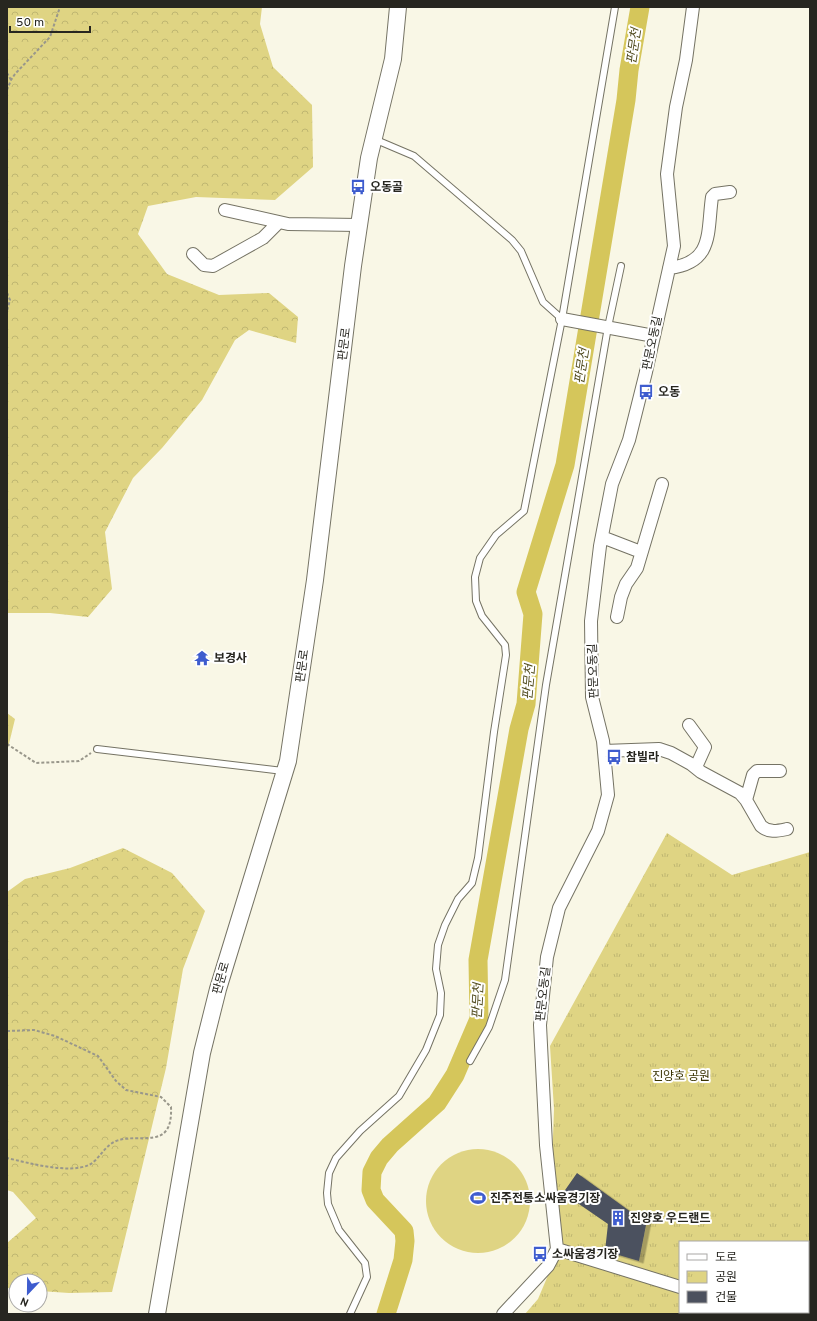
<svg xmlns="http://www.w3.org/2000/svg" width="817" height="1321" font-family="Overpass,'Noto Sans KR',sans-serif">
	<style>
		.forest { fill: url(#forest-crowns) }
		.park { fill: url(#park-tufts); fill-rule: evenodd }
		.garden { fill: #dfd483 }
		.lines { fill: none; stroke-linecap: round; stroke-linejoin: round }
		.river { stroke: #d5c65b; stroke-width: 19 }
		.building { fill: #4c515e; filter: url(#shadow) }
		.lane-casing { stroke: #757364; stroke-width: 8 }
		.street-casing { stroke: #757364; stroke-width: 14 }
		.secondary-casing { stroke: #757364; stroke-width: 18 }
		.path { stroke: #99978b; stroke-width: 2; stroke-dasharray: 3 2; stroke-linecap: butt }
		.lane { stroke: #fff; stroke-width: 6 }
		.street { stroke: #fff; stroke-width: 12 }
		.secondary { stroke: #fff; stroke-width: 16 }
		.labels { text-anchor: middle; stroke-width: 4; stroke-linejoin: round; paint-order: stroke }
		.poi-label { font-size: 12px; font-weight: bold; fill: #272620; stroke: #fff; text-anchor: start }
		.street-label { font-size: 12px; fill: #272620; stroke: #fff }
		.park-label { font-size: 12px; fill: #3a3404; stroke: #fff }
		.water-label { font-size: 13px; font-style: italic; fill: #524c20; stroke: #fff }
	</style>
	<defs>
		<pattern id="forest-crowns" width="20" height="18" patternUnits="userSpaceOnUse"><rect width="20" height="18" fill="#dfd483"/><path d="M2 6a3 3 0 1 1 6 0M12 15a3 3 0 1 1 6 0" fill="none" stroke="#bfb671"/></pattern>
		<pattern id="park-tufts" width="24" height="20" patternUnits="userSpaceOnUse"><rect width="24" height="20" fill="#dfd483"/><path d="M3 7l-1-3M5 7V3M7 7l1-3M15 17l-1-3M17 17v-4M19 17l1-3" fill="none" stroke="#bfb671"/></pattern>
		<filter id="shadow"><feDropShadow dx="4.5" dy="2.5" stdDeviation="0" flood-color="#0004"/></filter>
	</defs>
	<rect width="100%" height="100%" fill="#f9f7e6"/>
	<path class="forest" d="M7 7H262L260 24 273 67 312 105 313 167 275 200 196 197 148 206 138 234 167 274 219 295 269 293 298 317 296 343 249 330 235 340 202 400 162 448 133 478 105 532 112 589 88 617 50 613H7Z
		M7 713 15 719 7 752Z
		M123 848 172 873 205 911 183 969 166 1068 112 1292 69 1293 40 1291V1281H16V1289L7 1288V1243L36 1218 13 1192 7 1190V892L25 879 70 868Z"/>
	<path class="park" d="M667 833 732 875 810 852V1314H525L538 1299 560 1247 552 1165 554 1109 550 1046ZM680 1242H808V1312H680Z"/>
	<path class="garden" d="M426 1201a52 52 0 1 1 104 0a52 52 0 1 1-104 0Z"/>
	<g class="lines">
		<path class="river" d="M386 1314 403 1260 405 1241 404 1231 375 1200 371 1190 372 1172 379 1158 390 1145 437 1103 455 1075 479 1019 478 960 519 729 526 704 533 614 526 592 565 465 626 100 629 70 640 7"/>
	</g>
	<path class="building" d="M577 1173 631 1212 628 1215 647 1220 639 1261 605 1251 608 1224 563 1193Z"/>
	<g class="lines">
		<defs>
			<path id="lane" d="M374 139 414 156 512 240 521 251 543 302 562 319
				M97 749 283 771
				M470 1061 489 1027 505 980 546 685 608 327 621 266
				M350 1314 367 1277 365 1263 339 1230 328 1204 327 1193 329 1173 336 1158 360 1131 399 1096 426 1050 440 1015 441 993 436 969 438 945 445 925 458 899 472 883 478 858 494 732 506 655 505 645 482 616 476 601 475 577 480 558 496 535 524 511 562 319 615 7"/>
			<path id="street" d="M225 210 288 224 359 225
				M193 254 204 265 213 266 263 238 279 222
				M669 268C714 263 707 232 712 197L715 194 730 192
				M562 319 654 336
				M602 537 641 552
				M617 617 621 597 626 584 637 568 662 484
				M689 725 705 747 696 767
				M604 751 659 749 671 753 691 764 701 772 740 793 746 800 761 826C769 833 777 831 787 829
				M746 800 753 775 757 771H780
				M557 1249 680 1287
				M808 1299H810
				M503 1314 548 1266 557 1249 546 1145 540 1025 547 957 559 908 598 831 608 795 603 741 592 697 591 621 600 546 612 484 629 440 646 372 674 246 667 174 676 107 686 60 693 7"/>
			<path id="secondary" d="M157 1314 202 1053 218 989 288 761 315 580 353 266 369 158 393 59 398 7"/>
		</defs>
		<use href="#lane" class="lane-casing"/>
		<use href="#street" class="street-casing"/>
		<use href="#secondary" class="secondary-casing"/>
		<path class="path" d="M7 73 11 80
			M7 90 11 80 15 74 50 37 60 7
			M7 264V265
			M7 293 10 300 7 311
			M7 744 36 763 79 761 91 753
			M7 1031 34 1030 55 1036 98 1056 116 1081 126 1090 161 1097 171 1107C173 1152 140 1132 116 1141 104 1146 99 1160 89 1165 68 1174 29 1163 7 1158"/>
		<use href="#lane" class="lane"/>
		<use href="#street" class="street"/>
		<use href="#secondary" class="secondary"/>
	</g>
	<defs>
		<symbol id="bus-bare" viewBox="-9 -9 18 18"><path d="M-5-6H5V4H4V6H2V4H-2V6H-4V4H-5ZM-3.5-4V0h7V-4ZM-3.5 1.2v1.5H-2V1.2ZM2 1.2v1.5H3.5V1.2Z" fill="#3e5cce" stroke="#fff" stroke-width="2.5" paint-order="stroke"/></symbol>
		<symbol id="temple-bare" viewBox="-9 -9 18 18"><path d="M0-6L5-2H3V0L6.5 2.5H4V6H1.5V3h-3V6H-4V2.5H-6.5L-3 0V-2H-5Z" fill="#3e5cce" stroke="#fff" stroke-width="2.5" paint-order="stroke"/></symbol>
		<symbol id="stadium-bare" viewBox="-9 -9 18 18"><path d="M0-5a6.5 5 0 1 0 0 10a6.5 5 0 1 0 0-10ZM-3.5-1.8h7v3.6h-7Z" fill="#3e5cce" stroke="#fff" stroke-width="2.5" paint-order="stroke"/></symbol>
		<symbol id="building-bare" viewBox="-9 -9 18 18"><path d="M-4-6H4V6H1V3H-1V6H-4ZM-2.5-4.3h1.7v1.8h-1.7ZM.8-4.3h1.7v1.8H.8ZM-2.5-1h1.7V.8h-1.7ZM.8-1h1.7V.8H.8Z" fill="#3e5cce" stroke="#fff" stroke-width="2.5" paint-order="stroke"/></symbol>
	</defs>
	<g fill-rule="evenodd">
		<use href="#bus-bare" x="347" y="176" width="22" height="22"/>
		<use href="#bus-bare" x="635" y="381" width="22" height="22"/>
		<use href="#temple-bare" x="191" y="647" width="22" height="22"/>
		<use href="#bus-bare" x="603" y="746" width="22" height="22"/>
		<use href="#stadium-bare" x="467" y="1187" width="22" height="22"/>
		<use href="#building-bare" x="607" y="1207" width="22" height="22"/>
		<use href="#bus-bare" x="529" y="1243" width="22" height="22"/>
	</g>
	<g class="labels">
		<g class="poi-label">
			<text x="370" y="191">오동골</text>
			<text x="658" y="396">오동</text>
			<text x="214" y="662">보경사</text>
			<text x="626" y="761">참빌라</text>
			<text x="490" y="1202">진주전통소싸움경기장</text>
			<text x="630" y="1222">진양호 우드랜드</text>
			<text x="552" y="1258">소싸움경기장</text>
		</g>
		<g class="street-label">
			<text transform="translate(652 343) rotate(-78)" y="4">판문오동길</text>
			<text transform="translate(344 344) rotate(-83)" y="4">판문로</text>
			<text transform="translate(302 666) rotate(-82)" y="4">판문로</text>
			<text transform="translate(593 671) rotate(-92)" y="4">판문오동길</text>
			<text transform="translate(221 978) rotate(-74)" y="4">판문로</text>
			<text transform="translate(543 994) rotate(-84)" y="4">판문오동길</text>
		</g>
		<g class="park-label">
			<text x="681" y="1080">진양호 공원</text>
		</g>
		<g class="water-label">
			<text transform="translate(633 46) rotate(-81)" y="5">판문천</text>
			<text transform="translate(581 366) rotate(-81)" y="5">판문천</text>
			<text transform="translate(528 682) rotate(-85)" y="5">판문천</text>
			<text transform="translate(477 1001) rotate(-87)" y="5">판문천</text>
		</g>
	</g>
	<rect width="817" height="1321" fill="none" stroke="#272620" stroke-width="16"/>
	<rect x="679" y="1241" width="130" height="72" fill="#ffffff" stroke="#a9a8a6"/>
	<rect x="687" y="1254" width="20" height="6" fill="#ffffff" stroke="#a9a8a6"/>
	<text x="715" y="1261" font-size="12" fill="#272620">도로</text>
	<rect x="687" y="1271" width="20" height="12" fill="url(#park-tufts)" stroke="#a9a8a6"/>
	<text x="715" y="1281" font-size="12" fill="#272620">공원</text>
	<rect x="687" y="1291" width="20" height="12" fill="#4c515e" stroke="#a9a8a6"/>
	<text x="715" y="1301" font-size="12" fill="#272620">건물</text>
	<g transform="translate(28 1293) rotate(202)"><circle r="19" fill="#ffffff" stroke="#a9a8a6"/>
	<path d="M0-3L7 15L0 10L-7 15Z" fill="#3e5cce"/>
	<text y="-6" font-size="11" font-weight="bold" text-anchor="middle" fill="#272620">N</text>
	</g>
	<path d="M10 26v6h80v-6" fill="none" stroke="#272620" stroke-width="2"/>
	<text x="16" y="26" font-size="12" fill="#272620" stroke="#ffffff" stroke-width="3" paint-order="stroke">50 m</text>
</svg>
